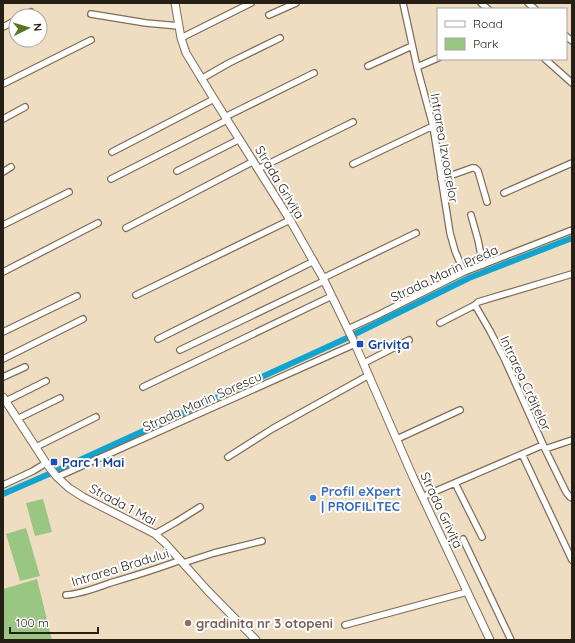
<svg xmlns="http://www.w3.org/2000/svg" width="575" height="643" font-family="Quicksand,sans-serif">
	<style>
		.green { fill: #9ac683 }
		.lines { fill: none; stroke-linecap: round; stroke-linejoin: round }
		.canal { stroke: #12a4cf; stroke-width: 6 }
		.minor-casing { stroke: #7f6e56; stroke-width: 8 }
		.tertiary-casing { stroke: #7f6e56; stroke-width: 9 }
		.minor { stroke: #fff; stroke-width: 5.5 }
		.tertiary { stroke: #fff; stroke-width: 7 }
		.transit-dot { fill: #1a4fb4; stroke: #fff; stroke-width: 1.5 }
		.shop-dot { fill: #3f7fe0; stroke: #fff; stroke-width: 1.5 }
		.education-dot { fill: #8d6e63; stroke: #fff; stroke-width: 1.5 }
		.labels { text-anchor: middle; stroke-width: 4; stroke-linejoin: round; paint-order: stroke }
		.street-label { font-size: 13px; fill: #251f15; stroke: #fff }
		.transit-label { font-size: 13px; font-weight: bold; fill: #164399; stroke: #fff; text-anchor: start }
		.shop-label { font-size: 13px; font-weight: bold; fill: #366cbe; stroke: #fff; text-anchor: start }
		.education-label { font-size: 13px; font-weight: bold; fill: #785e54; stroke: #fff; text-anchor: start }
	</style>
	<rect width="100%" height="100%" fill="#efddc2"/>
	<path class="green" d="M43 499 52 532 35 536 26 503Z
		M26 528 40 576 20 581 6 534Z
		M37 579 52 640H3V589Z"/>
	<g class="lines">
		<path class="canal" d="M355 334 469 278 572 238
			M58 470 347 338
			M3 494 49 474"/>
		<defs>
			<path id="minor" d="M403 3 417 67 433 126 450 233 455 251 464 272
				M481 3 488 9
				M528 3 535 9
				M91 14 146 23 179 26
				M269 15 296 3
				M24 16 31 12
				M3 27 16 20
				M566 36 572 41
				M181 38 251 3
				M545 59 572 83
				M368 66 412 46
				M417 67 438 58
				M201 79 229 63 280 38
				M3 84 91 40
				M225 117 314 73
				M3 119 25 107
				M112 152 214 99
				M353 164 433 126
				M258 169 353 122
				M177 171 240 139
				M3 172 11 167
				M111 179 227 120
				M441 179 472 168H475L478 171 487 202
				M504 193 572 163
				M471 215 478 240 483 265
				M3 225 69 192
				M126 228 254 161
				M3 272 98 223
				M323 278 416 233
				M136 295 290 220
				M475 305 490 331 505 360 545 449 566 492 570 497 572 498
				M440 323 475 305 478 302 572 274
				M348 329 378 315 464 272 572 230
				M3 332 77 296
				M158 339 314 261
				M180 350 324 281
				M3 359 83 319
				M364 363 409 340
				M3 377 25 367
				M143 387 332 296
				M6 401 46 381
				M17 419 60 398
				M397 439 460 410
				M36 447 96 417
				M545 449 572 440
				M522 454 572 560
				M228 457 272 429 369 375
				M57 477 355 344
				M455 483 482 537
				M3 485 33 471 46 463
				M422 497 543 445
				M155 534 176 522 200 507
				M463 539 511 640
				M183 563 214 553 262 541
				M66 595C81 594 96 588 110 583 134 576 157 569 181 560
				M345 625 467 592"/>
			<path id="tertiary" d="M175 3 181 38 186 53 214 99 258 169 290 220 323 278 355 344 413 477 490 640
				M3 397 46 463 57 477 69 488 83 497 155 534 165 543 207 590 256 640"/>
		</defs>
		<use href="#minor" class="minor-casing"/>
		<use href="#tertiary" class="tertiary-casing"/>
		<use href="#minor" class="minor"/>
		<use href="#tertiary" class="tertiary"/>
	</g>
	<g class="transit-dot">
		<rect x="356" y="340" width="8" height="8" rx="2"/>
		<rect x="50" y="458" width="8" height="8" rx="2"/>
	</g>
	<circle class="shop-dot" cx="313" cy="498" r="4"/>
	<circle class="education-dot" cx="188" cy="623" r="4"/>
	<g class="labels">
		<g class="street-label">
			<text transform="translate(445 148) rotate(80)" y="5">Intrarea Izvoarelor</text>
			<text transform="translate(280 182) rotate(59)" y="5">Strada Grivița</text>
			<text transform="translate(444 273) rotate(-25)" y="5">Strada Marin Preda</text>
			<text transform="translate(526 383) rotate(65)" y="5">Intrarea Crăițelor</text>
			<text transform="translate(202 401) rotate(-24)" y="5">Strada Marin Sorescu</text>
			<text transform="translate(123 504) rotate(28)" y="5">Strada 1 Mai</text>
			<text transform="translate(442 510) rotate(65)" y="5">Strada Grivița</text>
			<text transform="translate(120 567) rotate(-17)" y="5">Intrarea Bradului</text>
		</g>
		<g class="transit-label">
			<text x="368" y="349">Grivița</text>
			<text x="62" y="467">Parc 1 Mai</text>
		</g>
		<g class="shop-label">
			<text x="321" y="496">Profil eXpert<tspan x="321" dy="15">| PROFILITEC</tspan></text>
		</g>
		<g class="education-label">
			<text x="196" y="628">gradinita nr 3 otopeni</text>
		</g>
	</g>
	<rect width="575" height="643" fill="none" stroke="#251f15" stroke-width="8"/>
	<rect x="437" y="8" width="130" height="52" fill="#ffffff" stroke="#a8a5a1"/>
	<rect x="445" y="21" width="20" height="6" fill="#ffffff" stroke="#a8a5a1"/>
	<text x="473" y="28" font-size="12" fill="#251f15">Road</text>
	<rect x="445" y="38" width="20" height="12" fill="#9ac683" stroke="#a8a5a1"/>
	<text x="473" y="48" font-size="12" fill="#251f15">Park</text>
	<g transform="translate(28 28) rotate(85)"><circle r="19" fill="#ffffff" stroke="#a8a5a1"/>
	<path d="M0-3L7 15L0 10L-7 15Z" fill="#5c7425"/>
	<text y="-6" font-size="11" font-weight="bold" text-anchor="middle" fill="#251f15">N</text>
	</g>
	<path d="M10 627v6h88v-6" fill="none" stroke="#251f15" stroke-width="2"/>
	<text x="16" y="627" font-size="12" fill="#251f15" stroke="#ffffff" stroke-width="3" paint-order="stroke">100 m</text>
</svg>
